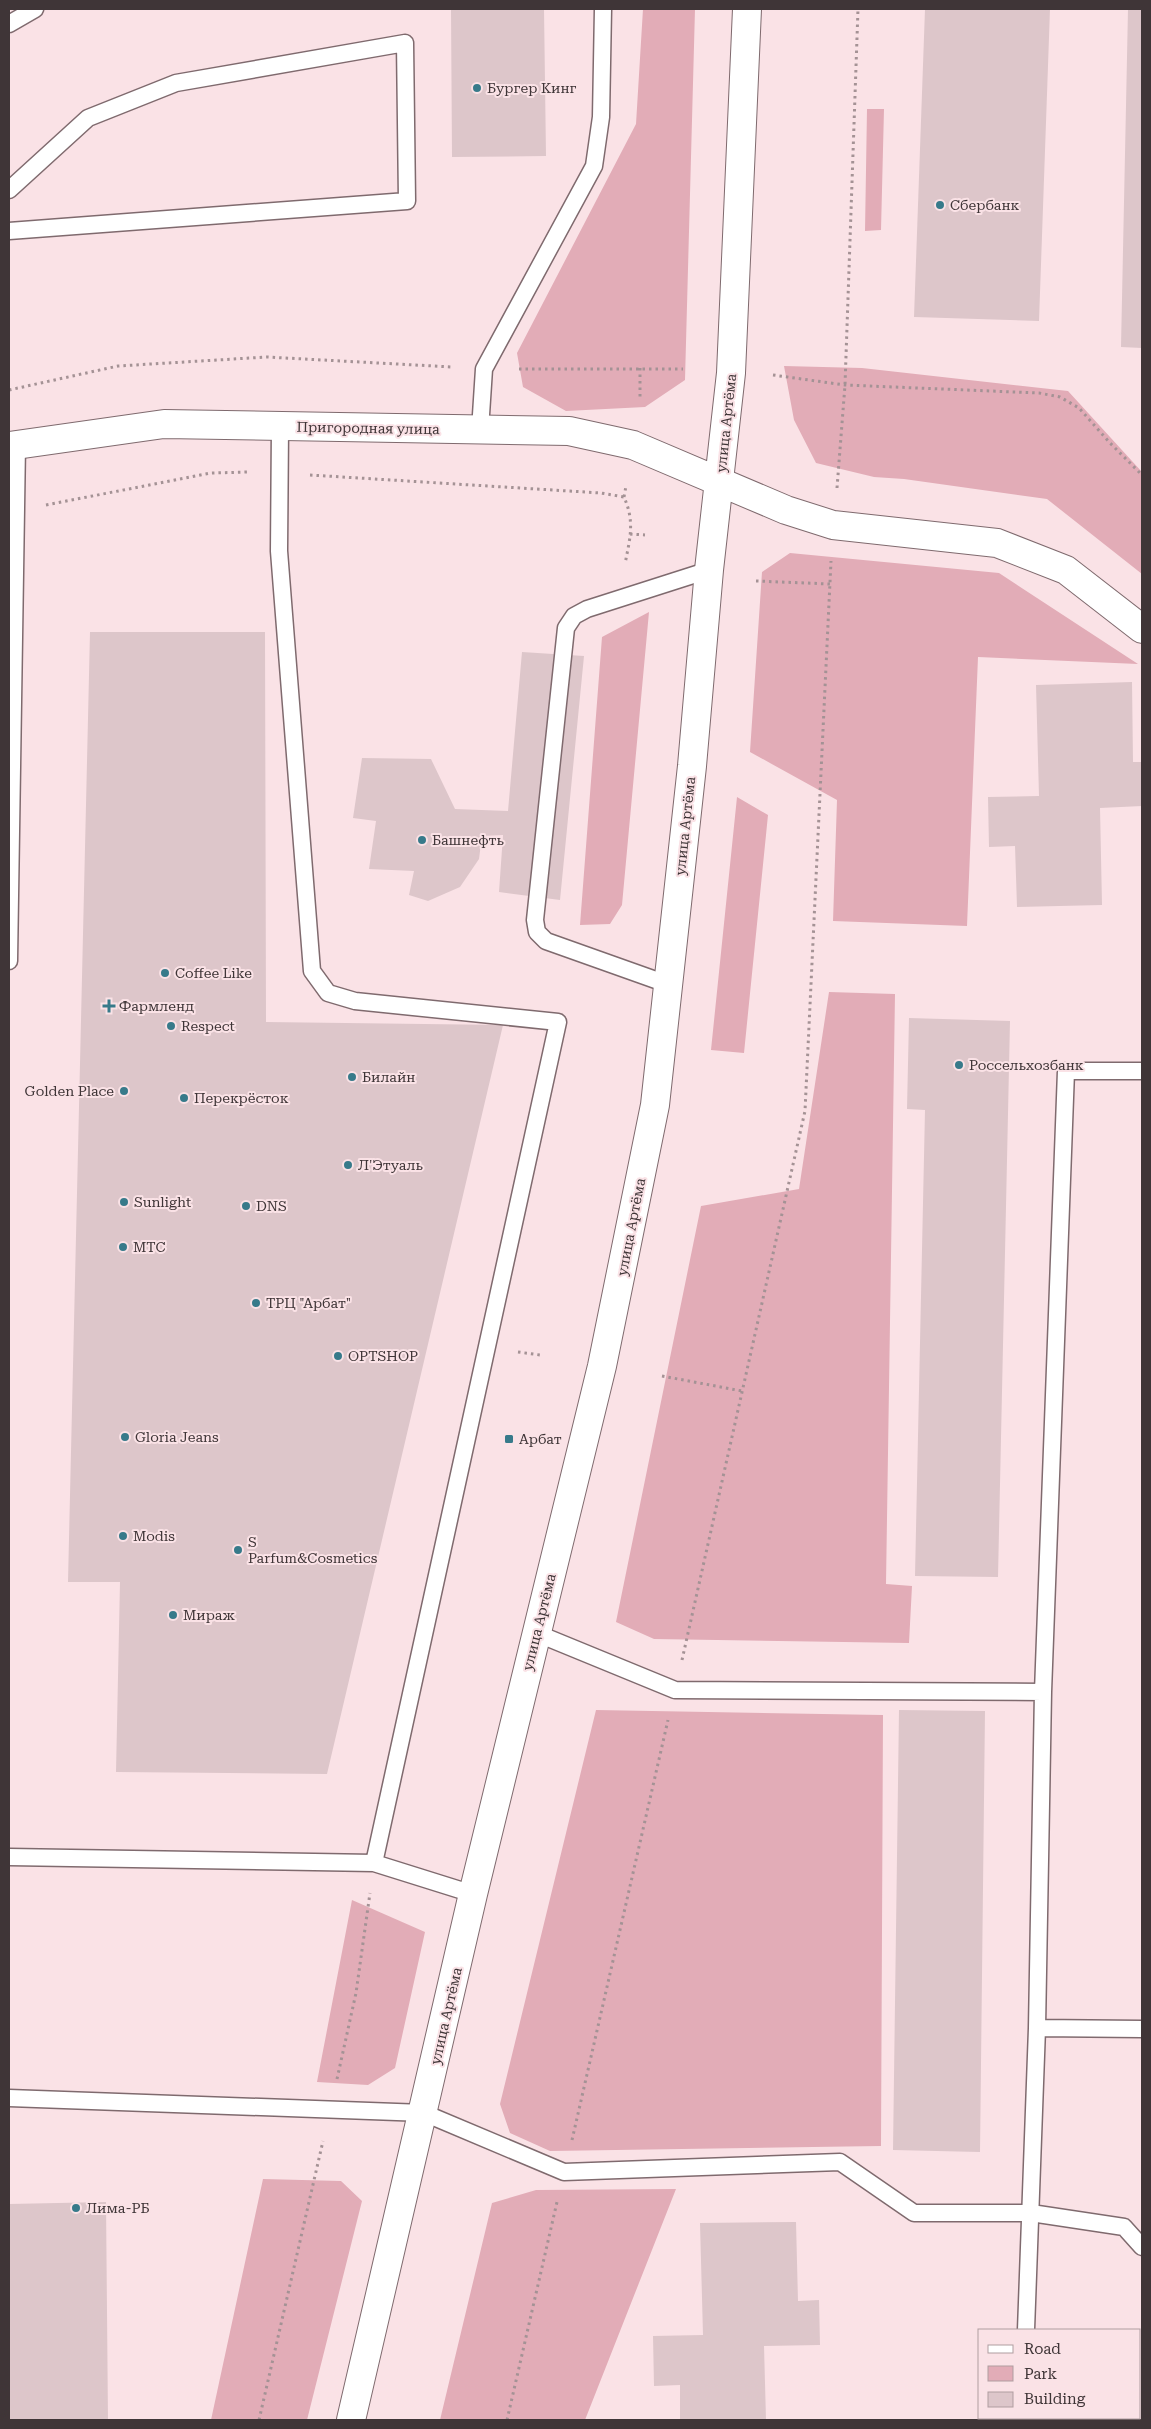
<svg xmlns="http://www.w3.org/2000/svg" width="1151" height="2429" font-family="'Roboto Serif',serif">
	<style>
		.green { fill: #e2acb7 }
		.building { fill: #ddc6ca }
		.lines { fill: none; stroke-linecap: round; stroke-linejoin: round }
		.lane-casing { stroke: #7f6a6e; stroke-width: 19 }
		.secondary-casing { stroke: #7f6a6e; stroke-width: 30 }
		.path { stroke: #a49295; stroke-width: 3; stroke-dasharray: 2.5 4; stroke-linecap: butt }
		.lane { stroke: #fff; stroke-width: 16 }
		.secondary { stroke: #fff; stroke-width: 28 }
		.poi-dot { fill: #377a8a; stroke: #fae2e6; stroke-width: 2 }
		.labels { text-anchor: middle; stroke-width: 4; stroke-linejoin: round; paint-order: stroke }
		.poi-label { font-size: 14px; fill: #3f3537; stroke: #fae2e6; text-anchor: start }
		.street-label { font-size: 14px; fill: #3f3537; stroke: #fae2e6 }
	</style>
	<rect width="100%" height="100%" fill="#fae2e6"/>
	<path class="green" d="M643 9H695L685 380 645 407 566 411 523 387 517 353 636 124Z
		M867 109H884L881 230 865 231Z
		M784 366 862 368 1068 391 1142 472V574L1047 499 904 479 874 477 816 463 794 420Z
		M790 553 999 573 1138 664 978 657 967 926 833 921 837 800 750 752 762 572Z
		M649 612 622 905 610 924 580 925 602 637Z
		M737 797 768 815 744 1053 711 1050Z
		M829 992 895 994 886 1584 912 1586 909 1643 654 1639 616 1622 701 1206 799 1189Z
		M596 1710 883 1715 881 2146 550 2151 510 2133 500 2104Z
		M352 1900 425 1932 395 2068 368 2085 317 2082Z
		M263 2179 341 2181 362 2201 307 2420H211Z
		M676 2189 585 2420H440L492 2203 536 2190Z"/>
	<path class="building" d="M451 9H544L546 156 452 157Z
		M925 9H1050L1039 321 914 317Z
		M1128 9H1142V348L1121 347Z
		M90 632H265L266 1022 503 1025 327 1774 116 1772 120 1582H68Z
		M522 652 584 656 560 900 499 892 503 835 482 836 479 859 460 887 428 901 409 895 414 871 369 869 376 821 353 818 362 758 431 759 455 809 508 811Z
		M1132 682 1133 762H1142V806L1100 808 1102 905 1017 907 1015 846 989 847 988 797 1039 796 1036 685Z
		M909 1018 1010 1021 998 1577 915 1576 925 1110 907 1109Z
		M899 1710 985 1711 980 2152 893 2150Z
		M106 2202 108 2420H9V2204Z
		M796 2222 798 2301 819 2300 820 2345 764 2346 766 2420H680V2385L654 2386 653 2336 703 2335 700 2223Z"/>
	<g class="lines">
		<defs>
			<path id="lane" d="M9 24 35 9
				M9 190 88 118 176 83 405 43 407 201 9 231
				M280 427 279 551 312 971 328 993 355 1001 558 1022 374 1863
				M480 430 484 369 594 166 601 117 603 9
				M9 961 17 444
				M667 984 546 941 537 932 535 920 566 628 574 616 587 609 709 570
				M536 1633 675 1690 1043 1692
				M9 1857 374 1863 473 1894
				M1037 2028 1142 2029
				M9 2098 424 2113 564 2172 840 2162 914 2213H1031L1124 2227 1142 2247
				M1026 2330 1037 2028 1043 1692 1066 1071H1142
				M1023 2420V2418"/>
			<path id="secondary" d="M9 446 164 424 569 431 633 445 786 510 833 525 997 543 1066 570 1142 629
				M351 2420 473 1894 602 1366 655 1105 692 766 709 570 731 373 747 9"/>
		</defs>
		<use href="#lane" class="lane-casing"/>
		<use href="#secondary" class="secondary-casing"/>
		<path class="path" d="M640 368V400
			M519 369H683
			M773 375 845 385 1039 393 1060 397 1079 408 1110 443 1142 475
			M9 390 118 366 267 357 452 367
			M310 475 601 493 624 497C635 522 630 538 625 564
			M837 488 845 385 858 9
			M624 497 626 486
			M46 505 211 473 249 472
			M630 534 645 535
			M756 581 830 584
			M518 1352 540 1355
			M662 1376 742 1391
			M682 1660 805 1111 831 561
			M337 2079 356 1993 370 1893
			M572 2140 668 1720
			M259 2420 323 2141
			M507 2420 557 2202"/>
		<use href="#lane" class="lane"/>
		<use href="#secondary" class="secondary"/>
	</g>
	<g class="poi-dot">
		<circle cx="477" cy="88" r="5"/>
		<circle cx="940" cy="205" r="5"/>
		<circle cx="422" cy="840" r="5"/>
		<circle cx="165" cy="973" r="5"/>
		<path d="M106.5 998.5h5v5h5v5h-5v5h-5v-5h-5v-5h5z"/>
		<circle cx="171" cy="1026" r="5"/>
		<circle cx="959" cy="1065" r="5"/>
		<circle cx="352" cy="1077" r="5"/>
		<circle cx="124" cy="1091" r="5"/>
		<circle cx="184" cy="1098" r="5"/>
		<circle cx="348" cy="1165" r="5"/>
		<circle cx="124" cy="1202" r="5"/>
		<circle cx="246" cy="1206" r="5"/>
		<circle cx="123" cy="1247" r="5"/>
		<circle cx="256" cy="1303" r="5"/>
		<circle cx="338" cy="1356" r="5"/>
		<circle cx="125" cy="1437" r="5"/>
		<rect x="504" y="1434" width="10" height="10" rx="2.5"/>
		<circle cx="123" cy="1536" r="5"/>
		<circle cx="238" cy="1550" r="5"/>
		<circle cx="173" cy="1615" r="5"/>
		<circle cx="76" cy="2208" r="5"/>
	</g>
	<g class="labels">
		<g class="poi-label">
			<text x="487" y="93">Бургер Кинг</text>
			<text x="950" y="210">Сбербанк</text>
			<text x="432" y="845">Башнефть</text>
			<text x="175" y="978">Coffee Like</text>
			<text x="119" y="1011">Фармленд</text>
			<text x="181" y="1031">Respect</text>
			<text x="969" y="1070">Россельхозбанк</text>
			<text x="362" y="1082">Билайн</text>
			<text x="114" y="1096" text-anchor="end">Golden Place</text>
			<text x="194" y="1103">Перекрёсток</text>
			<text x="358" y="1170">Л'Этуаль</text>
			<text x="134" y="1207">Sunlight</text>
			<text x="256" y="1211">DNS</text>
			<text x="133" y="1252">МТС</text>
			<text x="266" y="1308">ТРЦ "Арбат"</text>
			<text x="348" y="1361">OPTSHOP</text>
			<text x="135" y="1442">Gloria Jeans</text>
			<text x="519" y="1444">Арбат</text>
			<text x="133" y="1541">Modis</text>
			<text x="248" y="1547">S<tspan x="248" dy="16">Parfum&amp;Cosmetics</tspan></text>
			<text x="183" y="1620">Мираж</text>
			<text x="86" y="2213">Лима-РБ</text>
		</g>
		<g class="street-label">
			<text transform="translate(726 423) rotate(-84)" y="5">улица Артёма</text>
			<text transform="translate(368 428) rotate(1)" y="5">Пригородная улица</text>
			<text transform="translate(685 826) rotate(-84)" y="5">улица Артёма</text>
			<text transform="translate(631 1227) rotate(-79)" y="5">улица Артёма</text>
			<text transform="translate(539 1622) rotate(-76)" y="5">улица Артёма</text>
			<text transform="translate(446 2016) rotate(-77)" y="5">улица Артёма</text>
		</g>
	</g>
	<rect width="1151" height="2429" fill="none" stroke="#3f3537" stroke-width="20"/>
	<rect x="978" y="2329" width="162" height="90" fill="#fae2e6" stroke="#af9da0"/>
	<rect x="988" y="2345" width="25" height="8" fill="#ffffff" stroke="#af9da0"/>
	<text x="1024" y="2354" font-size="15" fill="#3f3537">Road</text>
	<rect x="988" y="2366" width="25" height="15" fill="#e2acb7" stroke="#af9da0"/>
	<text x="1024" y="2379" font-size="15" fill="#3f3537">Park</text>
	<rect x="988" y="2392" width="25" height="15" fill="#ddc6ca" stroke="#af9da0"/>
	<text x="1024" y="2404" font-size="15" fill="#3f3537">Building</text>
</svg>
